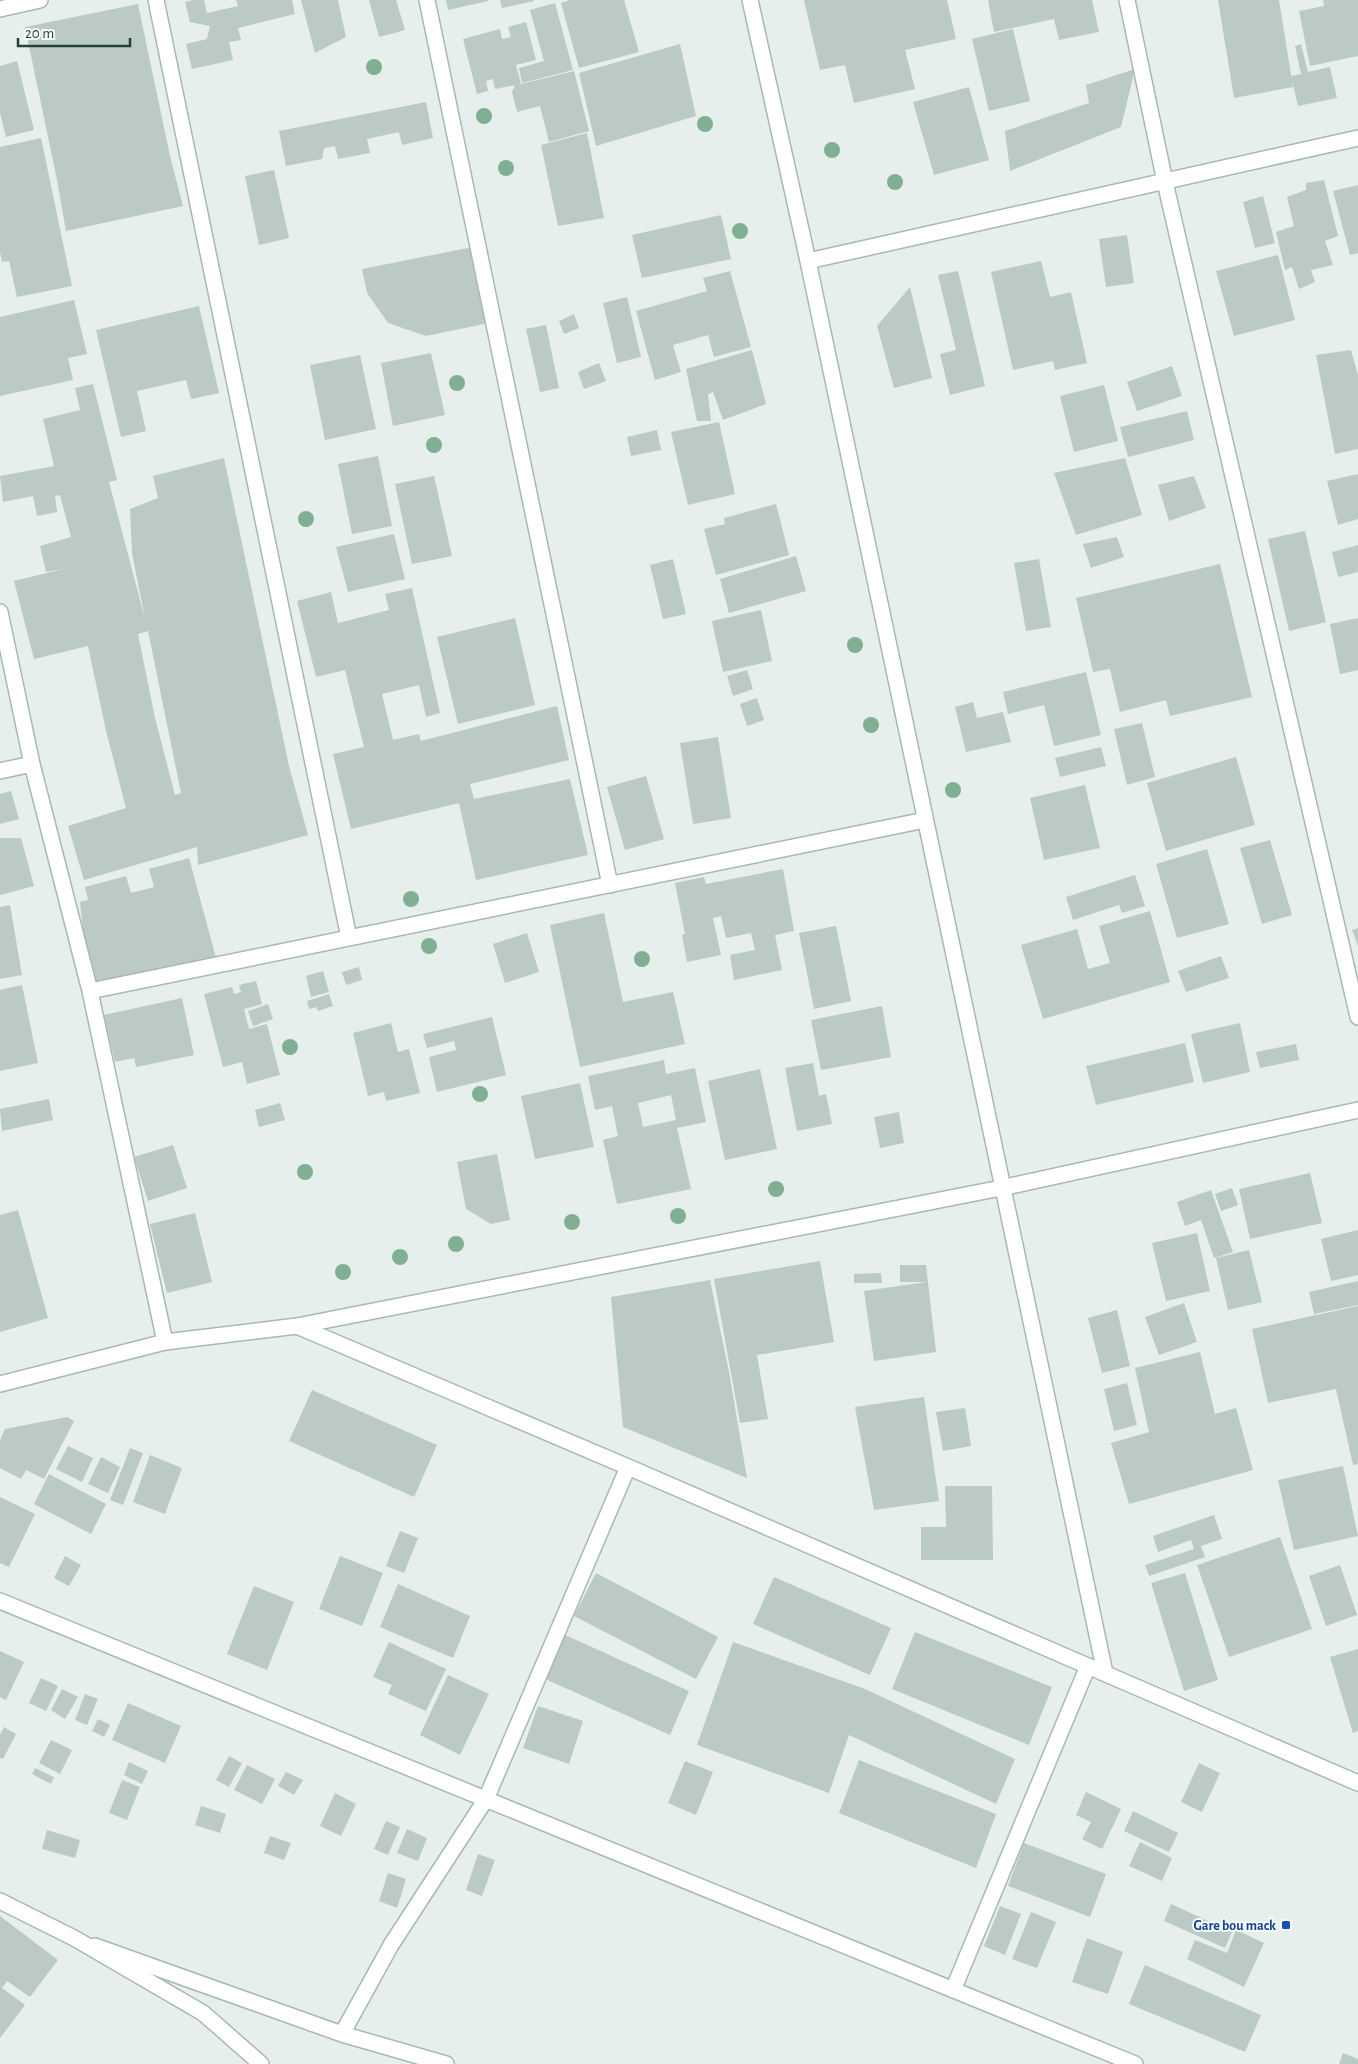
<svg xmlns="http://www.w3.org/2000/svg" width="1358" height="2064" font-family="'Alegreya Sans',sans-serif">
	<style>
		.building { fill: #bbcac4; fill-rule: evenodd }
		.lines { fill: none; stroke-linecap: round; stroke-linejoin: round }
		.minor-casing { stroke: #a8b8b2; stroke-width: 18 }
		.tertiary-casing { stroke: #a8b8b2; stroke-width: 18 }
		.minor { stroke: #fff; stroke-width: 15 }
		.tertiary { stroke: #fff; stroke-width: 15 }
		.tree { fill: #80af93 }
		.transit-dot { fill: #1a4fb4; stroke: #f7fbf9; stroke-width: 2 }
		.labels { text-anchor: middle; stroke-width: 4; stroke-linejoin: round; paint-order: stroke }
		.transit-label { font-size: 14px; font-weight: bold; fill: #164399; stroke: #f7fbf9; text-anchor: end }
	</style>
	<rect width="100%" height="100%" fill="#e6efeb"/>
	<path class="building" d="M194 0H204L207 13 238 6 236 0H292L295 14 238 28 241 40 229 42 233 60 192 69 186 44 207 39 210 26 190 22 185 2Z
		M301 0H338L346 37 315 53Z
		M369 0H396L405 30 379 37Z
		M446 0H487L488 1 448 10Z
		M500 0H534V1L502 8Z
		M570 0H624L639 52 579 68 561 3Z
		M804 0H947L956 39 905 50 915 89 854 103 845 65 820 70Z
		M988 0H1092L1099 32 1059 40 1054 19 994 32Z
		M1218 0H1279L1293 87 1234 98Z
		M1323 0H1358V56L1310 66 1299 11 1324 6Z
		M555 3 573 70 522 83 519 68 544 61 530 10Z
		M138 4 170 156 183 206 66 231 57 180 25 27Z
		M526 22 536 60 516 65 521 84 574 71 589 131 549 142 540 106 517 112 512 92 515 85 495 89 493 79 486 81 488 91 477 94 463 39 500 29 502 39 511 37 508 27Z
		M1013 29 1030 101 989 111 972 39Z
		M680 44 696 116 596 146 579 73Z
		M1301 44 1308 72 1330 67 1337 98 1298 106 1291 76 1301 74 1295 46Z
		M17 61 34 130 6 137 0 113V66Z
		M1135 69 1121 127 1010 171 1005 131 1089 103 1086 85Z
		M969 87 989 160 934 175 913 102Z
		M426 102 433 138 402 145 399 132 367 139 370 153 338 159 335 146 324 148 322 159 286 166 279 131Z
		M587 133 604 218 558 226 541 145Z
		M41 138 72 286 17 297 9 261 2 262 0 252V147Z
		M274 170 289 238 259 245 245 176Z
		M1324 180 1338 236 1325 241 1333 265 1311 270 1315 282 1299 289 1292 267 1285 270 1276 232 1294 226 1287 197 1306 190V183Z
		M1358 185V253L1350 255 1333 191Z
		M1263 196 1275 243 1255 248 1243 202Z
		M721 215 731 259 642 278 632 235Z
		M1127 235 1134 283 1106 287 1099 239Z
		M473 247 489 323 426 336 388 323 367 293 362 269Z
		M1278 255 1295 320 1234 336 1216 271Z
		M1041 261 1050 297 1071 292 1087 363 1055 370 1053 361 1013 370 991 272Z
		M730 271 751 347 714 357 708 335 673 345 681 372 655 380 636 311 707 291 703 278Z
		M958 271 985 386 950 395 940 354 956 350 938 275Z
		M910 287 932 378 894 388 877 326Z
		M627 297 641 357 617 363 603 303Z
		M74 300 87 354 68 358 73 380 0 396V317Z
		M199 306 219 393 191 399 186 380 137 391 146 431 121 437 96 330Z
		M574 314 579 328 564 334 559 321Z
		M546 325 559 388 540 392 526 329Z
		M752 350 766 404 723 420 713 392 708 394 711 421H697L686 369Z
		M1351 350 1358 376V449L1335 454 1316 355Z
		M431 353 445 415 393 426 381 363Z
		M360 355 376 429 325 440 310 365Z
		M599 363 606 381 584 389 578 372Z
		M1172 366 1182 396 1137 411 1127 382Z
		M93 384 117 480 109 482 145 619 132 553 130 509 158 498 153 476 224 458 289 766 308 835 198 865 197 847 84 880 68 826 126 808 106 731 88 646 34 659 14 581 67 568 46 572 40 546 71 537 60 495 55 496 57 512 37 516 33 496 3 502 0 476 54 466 43 419 80 410 75 388ZM148 631 181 793 175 795 155 718 138 634Z
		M1104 385 1118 441 1074 452 1060 396Z
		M1187 411 1194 440 1128 457 1120 427Z
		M719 422 735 494 688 505 671 432Z
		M657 430 661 450 631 456 627 437Z
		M378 456 392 526 352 534 338 464Z
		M1125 458 1142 515 1076 535 1054 473Z
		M1358 474V519L1338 525 1327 481Z
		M434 476 452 556 412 564 395 484Z
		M1194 476 1206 508 1169 521 1158 485Z
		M776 504 789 555 716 575 704 529 725 524 724 518Z
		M1305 531 1326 622 1289 631 1268 539Z
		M394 534 405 579 348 592 336 547Z
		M1117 537 1124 557 1091 568 1083 544Z
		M1358 545V572L1338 577 1332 552Z
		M796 556 806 591 729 613 720 579Z
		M673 559 686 614 663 619 650 565Z
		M1039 559 1051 627 1026 631 1014 563Z
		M1220 564 1252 697 1170 716 1166 700 1120 712 1110 669 1093 672 1076 598Z
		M412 588 440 713 426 717 419 685 382 694 393 740 419 734 421 741 557 706 569 760 470 784 474 799 570 779 588 855 476 880 459 803 351 829 333 754 364 747 345 670 316 677 297 601 331 592 338 623 389 610 385 594Z
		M761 610 772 661 723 672 712 621Z
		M515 618 535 705 458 724 437 637Z
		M1358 618V670L1340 674 1330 624Z
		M747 670 753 689 733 696 727 676Z
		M1086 672 1101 735 1054 746 1044 705 1008 714 1003 692Z
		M757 698 764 720 747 726 740 704Z
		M973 702 977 718 1003 712 1011 742 966 752 955 707Z
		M1142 723 1155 777 1127 785 1114 729Z
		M718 737 731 818 693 824 680 743Z
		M1101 747 1106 766 1060 777 1055 758Z
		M1236 757 1255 825 1166 851 1147 783Z
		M646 776 664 839 625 850 607 787Z
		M1085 785 1100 848 1044 860 1030 798Z
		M11 791 19 819 0 824V794Z
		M0 838H21L34 886 0 895Z
		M1270 840 1292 915 1262 924 1240 848Z
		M1207 849 1229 924 1177 938 1156 864Z
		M189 858 218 965 90 991 80 902 88 900 85 887 126 876 131 893 154 887 149 869Z
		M783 869 794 931 775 935 782 970 734 980 730 955 755 950 751 933 726 938 721 916 713 918 721 955 687 962 682 935 685 934 675 883 704 877 706 884Z
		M1135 875 1145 906 1122 913 1119 905 1073 920 1066 897Z
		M10 905 22 975 0 979V907Z
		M1150 911 1170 982 1043 1019 1021 945 1077 929 1088 969 1110 963 1099 926Z
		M604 913 623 1002 673 992 685 1044 580 1067 550 925Z
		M836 926 851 1001 814 1009 799 933Z
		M1358 928V946L1352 930Z
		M527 933 539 972 505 983 493 944Z
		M1221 956 1229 978 1186 992 1178 971Z
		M359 967 362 980 346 985 342 972Z
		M323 971 329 992 311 997 306 976Z
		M256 981 262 1004 244 1009 249 1029 267 1024 280 1075 247 1084 242 1062 223 1067 204 994 232 987 234 994 241 992 239 985Z
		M22 985 38 1063 0 1071V990Z
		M329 994 333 1006 318 1011 316 1007 309 1009 307 1001Z
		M182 998 194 1055 136 1067 134 1058 115 1062 104 1015Z
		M268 1004 273 1019 253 1026 248 1011Z
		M882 1006 891 1057 821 1070 811 1020Z
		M492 1017 506 1075 437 1092 429 1057 456 1050 454 1041 427 1048 423 1034Z
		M391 1023 398 1052 409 1049 420 1093 386 1101 384 1092 368 1096 353 1033Z
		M1240 1023 1250 1072 1203 1083 1191 1034Z
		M1185 1043 1194 1082 1096 1105 1086 1066Z
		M1296 1044 1299 1060 1260 1068 1256 1052Z
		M664 1060 666 1074 695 1068 706 1122 677 1128 691 1189 617 1204 603 1140 618 1136 612 1106 595 1110 588 1076ZM671 1095 676 1120 643 1127 638 1103Z
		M813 1063 819 1096 826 1094 832 1124 797 1131 785 1068Z
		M760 1069 777 1149 725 1160 708 1081Z
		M580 1083 594 1147 535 1159 521 1096Z
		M49 1099 53 1120 2 1131 0 1109Z
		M280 1103 285 1120 259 1127 255 1110Z
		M899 1112 904 1143 880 1148 874 1117Z
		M173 1145 187 1188 148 1201 134 1157Z
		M497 1154 510 1220 491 1224 466 1209 457 1162Z
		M1310 1173 1322 1223 1250 1239 1239 1189Z
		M1232 1188 1238 1205 1221 1211 1215 1194Z
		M1211 1190 1233 1252 1214 1258 1201 1220 1185 1226 1177 1202Z
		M18 1210 48 1318 0 1332V1215Z
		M195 1213 212 1282 167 1293 150 1224Z
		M1358 1230V1275L1331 1281 1321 1239Z
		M1197 1233 1210 1291 1166 1301 1152 1243Z
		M1249 1250 1262 1302 1228 1310 1216 1258Z
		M820 1261 834 1342 757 1355 768 1419 740 1423 714 1279Z
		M900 1265H926L936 1352 874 1361 864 1291 927 1282H900Z
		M881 1273 882 1283H854V1274Z
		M710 1280 729 1372 747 1478 623 1427 611 1297Z
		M1358 1281V1305L1314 1314 1309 1292Z
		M1184 1303 1197 1342 1159 1355 1145 1317Z
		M1358 1306V1464L1353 1465 1336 1389 1268 1403 1252 1329Z
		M1117 1310 1130 1366 1102 1373 1088 1318Z
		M1200 1352 1215 1414 1236 1408 1253 1470 1129 1504 1111 1443 1149 1432 1135 1368Z
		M1127 1383 1137 1425 1114 1431 1104 1389Z
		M312 1390 437 1445 414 1497 289 1441Z
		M924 1397 939 1501 874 1510 855 1407Z
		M965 1408 971 1446 943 1451 936 1412Z
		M67 1417 74 1421 44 1479 26 1470 21 1479 0 1468V1440L5 1429Z
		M68 1446 93 1458 82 1482 56 1469Z
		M130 1448 143 1453 123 1505 110 1500Z
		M150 1455 182 1468 165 1514 133 1502Z
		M101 1457 120 1467 108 1493 88 1484Z
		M1343 1466 1358 1536 1294 1550 1278 1480Z
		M49 1474 106 1504 91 1534 34 1504Z
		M945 1486H992L993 1560H921V1527H946Z
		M0 1497 35 1514 9 1567 0 1563Z
		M1214 1515 1222 1539 1201 1546 1205 1557 1149 1576 1145 1565 1194 1549 1191 1540 1158 1552 1153 1536Z
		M400 1531 418 1538 404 1573 386 1566Z
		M1280 1537 1312 1629 1229 1657 1197 1565Z
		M65 1556 81 1565 69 1586 54 1578Z
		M340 1556 383 1573 362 1626 319 1609Z
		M1340 1565 1357 1615 1326 1626 1309 1576Z
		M596 1573 718 1637 696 1679 574 1616Z
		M1185 1573 1218 1680 1184 1691 1151 1583Z
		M774 1577 891 1628 870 1675 753 1624Z
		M398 1584 470 1616 453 1658 380 1627Z
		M254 1586 294 1602 267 1670 227 1654Z
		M915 1632 1052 1687 1029 1745 892 1689Z
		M563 1634 689 1691 670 1735 543 1678Z
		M389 1642 446 1669 426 1711 388 1694 392 1685 373 1677Z
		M733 1642 865 1689 1015 1759 996 1804 849 1735 829 1793 697 1745Z
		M1358 1649V1731L1353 1733 1330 1657Z
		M0 1651 24 1662 6 1700 0 1697Z
		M448 1675 489 1694 460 1755 420 1735Z
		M41 1678 58 1686 46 1711 29 1703Z
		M62 1689 78 1697 65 1719 51 1710Z
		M85 1694 98 1699 87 1725 75 1720Z
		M128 1703 181 1726 165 1763 112 1740Z
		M538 1706 583 1721 569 1764 523 1748Z
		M98 1719 110 1725 104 1737 92 1731Z
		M4 1727 16 1734 3 1759 0 1758V1735Z
		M51 1740 72 1750 60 1774 39 1763Z
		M229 1756 242 1763 229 1787 216 1780Z
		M859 1760 996 1814 976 1868 839 1813Z
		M685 1761 713 1772 696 1815 668 1803Z
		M129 1762 148 1771 142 1784 124 1775Z
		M1199 1763 1220 1773 1202 1812 1181 1802Z
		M247 1765 275 1779 262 1804 234 1790Z
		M35 1768 54 1777 51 1784 32 1774Z
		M286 1772 303 1780 294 1795 278 1786Z
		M122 1780 140 1787 127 1820 109 1813Z
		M1086 1792 1121 1809 1102 1849 1082 1839 1091 1822 1076 1815Z
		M335 1793 356 1804 341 1836 320 1826Z
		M201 1806 226 1814 220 1833 195 1825Z
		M1133 1811 1178 1833 1169 1852 1124 1831Z
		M386 1821 400 1827 388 1855 374 1849Z
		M407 1829 427 1838 418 1861 397 1853Z
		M47 1830 80 1840 75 1858 42 1849Z
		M270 1836 291 1843 284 1860 264 1853Z
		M1140 1842 1172 1858 1162 1881 1129 1866Z
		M1024 1843 1106 1874 1090 1917 1008 1886Z
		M478 1854 495 1860 482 1896 466 1890Z
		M388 1873 406 1879 397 1908 379 1901Z
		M1171 1904 1232 1932 1225 1948 1164 1921Z
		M1000 1906 1021 1914 1005 1955 984 1946Z
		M1031 1912 1056 1922 1037 1968 1012 1959Z
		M0 1916 58 1960 30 1997 7 1981 2 1988 25 2005 0 2038Z
		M1236 1930 1264 1943 1244 1987 1187 1959 1195 1940 1227 1953Z
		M1087 1938 1123 1952 1108 1994 1072 1982Z
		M1145 1965 1261 2015 1245 2052 1129 2004Z
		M1343 2053 1358 2059V2064H1339Z"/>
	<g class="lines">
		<defs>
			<path id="minor" d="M156 0 349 938
				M427 0 610 885
				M750 0 808 261 1105 1673
				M1127 0 1165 182 1358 1017
				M0 9 40 0
				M808 261 1358 138
				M0 612 32 764 90 991 165 1342
				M0 771 32 764
				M90 991 925 820
				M297 1326 1001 1188 1358 1110
				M0 1601 1135 2064
				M95 1946 342 2034 446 2064
				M953 1990 1088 1666
				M342 2034 391 1945 486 1799 628 1467"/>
			<path id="tertiary" d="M0 1384 165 1342 297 1326 628 1467 1358 1783
				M0 1901 74 1938 203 2013 261 2064"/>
		</defs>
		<use href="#minor" class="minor-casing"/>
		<use href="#tertiary" class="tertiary-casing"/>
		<use href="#minor" class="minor"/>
		<use href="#tertiary" class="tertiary"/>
	</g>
	<g class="tree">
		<circle cx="374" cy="67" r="8"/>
		<circle cx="484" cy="116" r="8"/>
		<circle cx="705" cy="124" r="8"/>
		<circle cx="832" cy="150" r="8"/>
		<circle cx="506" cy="168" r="8"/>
		<circle cx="895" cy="182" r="8"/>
		<circle cx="740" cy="231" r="8"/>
		<circle cx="457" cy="383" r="8"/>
		<circle cx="434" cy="445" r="8"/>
		<circle cx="306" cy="519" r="8"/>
		<circle cx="855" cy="645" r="8"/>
		<circle cx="871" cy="725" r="8"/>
		<circle cx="953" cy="790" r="8"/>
		<circle cx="411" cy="899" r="8"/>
		<circle cx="429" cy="946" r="8"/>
		<circle cx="642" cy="959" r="8"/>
		<circle cx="290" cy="1047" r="8"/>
		<circle cx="480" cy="1094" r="8"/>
		<circle cx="305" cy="1172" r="8"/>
		<circle cx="776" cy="1189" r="8"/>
		<circle cx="678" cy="1216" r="8"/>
		<circle cx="572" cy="1222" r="8"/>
		<circle cx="456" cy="1244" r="8"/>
		<circle cx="400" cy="1257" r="8"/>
		<circle cx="343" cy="1272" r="8"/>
	</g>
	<rect class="transit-dot" x="1281" y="1920" width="10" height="10" rx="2.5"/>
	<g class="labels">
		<g class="transit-label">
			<text x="1276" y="1930">Gare bou mack</text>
		</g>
	</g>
	<path d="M18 38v8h112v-8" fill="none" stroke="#24423a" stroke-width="2.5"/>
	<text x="25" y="38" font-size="15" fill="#24423a" stroke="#f7fbf9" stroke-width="4" paint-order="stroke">20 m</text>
</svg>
